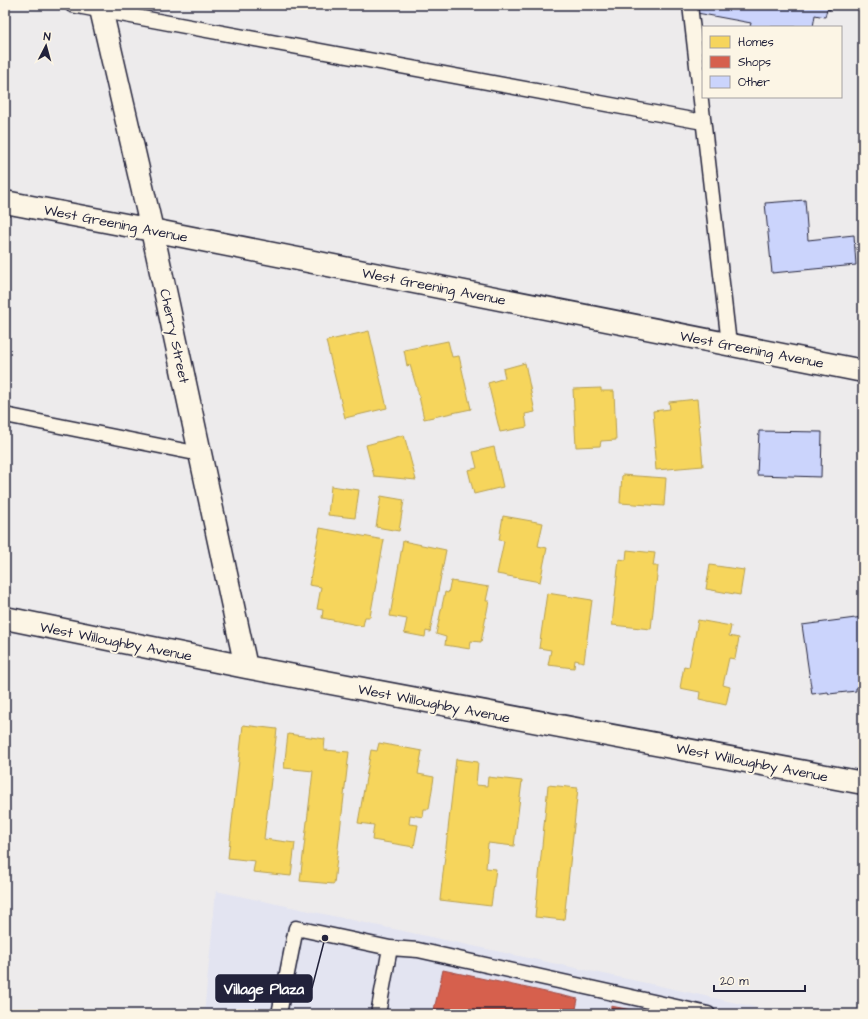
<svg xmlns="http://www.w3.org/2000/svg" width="868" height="1019" font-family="'Architects Daughter',sans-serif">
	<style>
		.built { fill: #e3e4f1 }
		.homes { fill: #f6d55c; stroke: #b69f52 }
		.shops { fill: #d6604d; stroke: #a04d48 }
		.building { fill: #cbd4fc; stroke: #22223b }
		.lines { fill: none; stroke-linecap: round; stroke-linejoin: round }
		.lane-casing { stroke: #22223b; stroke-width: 17 }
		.street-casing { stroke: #22223b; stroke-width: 25 }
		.lane { stroke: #fcf5e5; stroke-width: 14 }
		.street { stroke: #fcf5e5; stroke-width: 22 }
		.labels { text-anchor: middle; stroke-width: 4; stroke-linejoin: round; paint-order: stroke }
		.street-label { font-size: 14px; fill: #22223b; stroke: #fcf5e5 }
		.leader { fill: none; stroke: #22223b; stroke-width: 1.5 }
		.callout-dot { fill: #22223b; stroke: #fcf5e5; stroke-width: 1.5 }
		.callout { fill: #22223b; stroke: #22223b; stroke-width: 1.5 }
		.callout-label { font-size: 15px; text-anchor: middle; font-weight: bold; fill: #fff }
	</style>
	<rect width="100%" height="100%" fill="#edebec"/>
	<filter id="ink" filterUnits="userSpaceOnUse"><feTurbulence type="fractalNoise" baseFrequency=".025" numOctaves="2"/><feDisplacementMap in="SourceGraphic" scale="8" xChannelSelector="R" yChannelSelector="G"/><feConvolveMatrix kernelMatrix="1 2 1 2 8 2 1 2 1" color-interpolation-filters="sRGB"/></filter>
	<g filter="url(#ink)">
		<path class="built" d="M216 891 660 986 786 1014H204Z"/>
		<path class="homes" d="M369 331 387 408 345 418 326 341Z
			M448 341 452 357 459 356 471 409 424 419 418 392 410 365 407 366 404 350Z
			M525 363 535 412 525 414 527 427 500 432 488 383 505 378 503 369Z
			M601 388V391H614L616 440 601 441 600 446 576 447 573 389Z
			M697 399 703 466 656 470 654 447H656L653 411 670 409 669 402Z
			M404 435 416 480 374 476 366 445Z
			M494 447 503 487 474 494 468 470 477 468 473 452Z
			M622 475 666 478 664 506 620 503Z
			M331 486 359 490 355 518 328 515Z
			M381 496 404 500 399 531 376 527Z
			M503 516 543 523 538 546 547 548 540 582 497 574 504 541 499 540Z
			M320 528 384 540 370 617H365L363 626 322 618 323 610 317 609 321 587 309 585Z
			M403 541 446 550 430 632 426 631 425 637 404 633 407 619 390 616Z
			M627 550 655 553 653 566H658L651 629 612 625 619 559 626 560Z
			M710 565 744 570 740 595 706 589Z
			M451 581 489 587 486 601H489L481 642 471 641 470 649 445 645 446 637 436 634 445 592 448 593Z
			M547 593 592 600 584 662 575 660 574 668 548 665 551 650 539 648Z
			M698 620 731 626 729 636 739 638 735 659 729 658 723 685 730 687 726 705 699 699 700 692 680 688 684 666 689 667Z
			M243 725 277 729 264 839 295 843 291 876 253 872 255 861 228 858Z
			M288 734 325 739 324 750 349 752 334 884 300 881 313 771 284 768Z
			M379 743 422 751 418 774 434 777 429 809H424L423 817 410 815 409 824 418 825 414 847 372 840 374 825 358 823 371 750 377 751Z
			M456 759 478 762 476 785 487 786 488 777 522 781 514 846 488 843 486 868 496 869 491 906 440 900Z
			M548 785 578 788 564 920 535 917Z"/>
		<path class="shops" d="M443 970 578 999 575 1014H433Z
			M611 1006 651 1014H610Z"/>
		<path class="building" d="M698 5H831L830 10 827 9 825 17 815 15 813 27H750L751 23 697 13Z
			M805 200 808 240 854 235 856 265 772 273 765 203Z
			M759 431 822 432 821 477 757 475Z
			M863 617V687L856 688V691L829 694 828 692 812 694 802 625Z"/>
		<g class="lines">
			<defs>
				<path id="lane" d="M72 5 703 122
					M690 5 729 344
					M5 415 200 454
					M390 948 418 950 708 1014
					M279 1014 296 928 390 948 378 1014"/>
				<path id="street" d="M100 5 152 230 246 667
					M5 202 152 230 863 371
					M5 618 246 667 863 783"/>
			</defs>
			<use href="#lane" class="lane-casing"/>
			<use href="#street" class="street-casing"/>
			<use href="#lane" class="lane"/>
			<use href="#street" class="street"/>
		</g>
	</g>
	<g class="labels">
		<g class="street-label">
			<text transform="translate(116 223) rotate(11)" y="5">West Greening Avenue</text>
			<text transform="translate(434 286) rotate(11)" y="5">West Greening Avenue</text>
			<text transform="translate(175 336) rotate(78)" y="5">Cherry Street</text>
			<text transform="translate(752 349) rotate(11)" y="5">West Greening Avenue</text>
			<text transform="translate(116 641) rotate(11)" y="5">West Willoughby Avenue</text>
			<text transform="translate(434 703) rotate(11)" y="5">West Willoughby Avenue</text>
			<text transform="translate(752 762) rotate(11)" y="5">West Willoughby Avenue</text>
		</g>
	</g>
	<path class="leader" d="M325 938L312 988"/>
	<circle class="callout-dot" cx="325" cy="938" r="4"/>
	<rect class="callout" x="216" y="975" width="96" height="27" rx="4"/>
	<g class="callout-label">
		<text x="264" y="994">Village Plaza</text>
	</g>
	<rect width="868" height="1019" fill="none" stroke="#fcf5e5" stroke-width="20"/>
	<rect x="10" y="10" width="848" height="999" fill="none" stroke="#22223b" stroke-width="1.5" filter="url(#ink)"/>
	<rect x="702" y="26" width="140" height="72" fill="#fcf5e5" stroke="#a5a1a1"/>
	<rect x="710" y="36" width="20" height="12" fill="#f6d55c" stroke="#a5a1a1"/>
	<text x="738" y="46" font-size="12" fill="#22223b">Homes</text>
	<rect x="710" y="56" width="20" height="12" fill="#d6604d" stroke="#a5a1a1"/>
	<text x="738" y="66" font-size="12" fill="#22223b">Shops</text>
	<rect x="710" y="76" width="20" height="12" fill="#cbd4fc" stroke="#a5a1a1"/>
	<text x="738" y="86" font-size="12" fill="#22223b">Other</text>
	<g transform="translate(46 46) rotate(6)" stroke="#fcf5e5" stroke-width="3" paint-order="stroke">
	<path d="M0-3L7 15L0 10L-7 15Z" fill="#22223b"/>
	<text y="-6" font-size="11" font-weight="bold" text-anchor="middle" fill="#22223b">N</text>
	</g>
	<path d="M714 985v6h91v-6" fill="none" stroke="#22223b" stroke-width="2"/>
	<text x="720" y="985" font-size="12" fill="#22223b" stroke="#fcf5e5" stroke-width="3" paint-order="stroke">20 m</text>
</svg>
